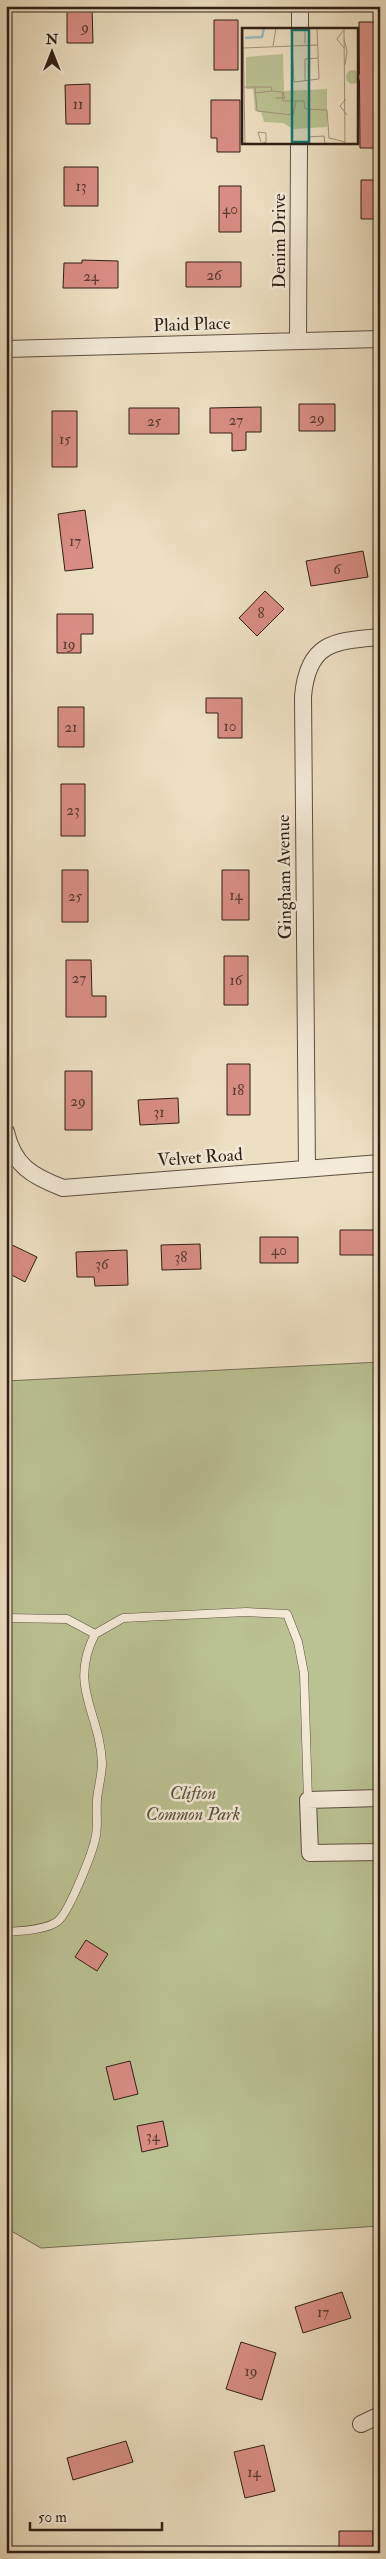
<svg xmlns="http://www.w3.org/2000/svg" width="386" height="2559" font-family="'IM FELL Double Pica',serif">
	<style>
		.green { fill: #bac192; stroke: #747054 }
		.building { fill: #d98d84; stroke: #2f1f16 }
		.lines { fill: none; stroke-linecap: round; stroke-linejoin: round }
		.lane-casing { stroke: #5e4f41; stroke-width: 9 }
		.street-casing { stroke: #5e4f41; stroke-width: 18 }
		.lane { stroke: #f3ead7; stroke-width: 8 }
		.street { stroke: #f3ead7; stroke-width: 16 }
		.labels { text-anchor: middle; stroke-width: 5; stroke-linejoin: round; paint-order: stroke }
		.number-label { font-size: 15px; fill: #5a3a32 }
		.street-label { font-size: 18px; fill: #2f1f16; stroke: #f3ead7 }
		.park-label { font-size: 18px; font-style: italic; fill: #59503b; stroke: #f3ead7 }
		.inset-river { fill: none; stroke: #9ebabe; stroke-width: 2.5 }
		.inset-road { fill: none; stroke: #a1927d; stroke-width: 1 }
		.view { fill: #0f766e; fill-opacity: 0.15; stroke: #0f766e; stroke-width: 2.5 }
		.inset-edge { fill: none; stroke: #2f1f16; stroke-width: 2.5 }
	</style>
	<rect width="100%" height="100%" fill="#eddfc2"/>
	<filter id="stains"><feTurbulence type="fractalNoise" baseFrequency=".004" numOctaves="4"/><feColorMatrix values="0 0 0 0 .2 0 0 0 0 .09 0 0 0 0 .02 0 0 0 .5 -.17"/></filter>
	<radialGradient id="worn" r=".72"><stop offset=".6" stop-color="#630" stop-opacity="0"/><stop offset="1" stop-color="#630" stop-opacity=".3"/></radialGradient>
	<path class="green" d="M380 1362V2226L41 2248 6 2228V1381Z"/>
	<path class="building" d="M67 6H92L93 43H67Z
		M214 20H238V70H214Z
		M359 22H380V148H360Z
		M90 84V124H66L65 85Z
		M211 100H240V152H217V138H211Z
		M64 167H98V206H64Z
		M361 180H380V219H361Z
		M219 186H241V232H219Z
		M82 260 118 261V288H63L64 263H82Z
		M186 262H241V287H186Z
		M299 404H335V431H299Z
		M261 407V432H246V450L232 451V433H210V408Z
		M129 408H179V434H129Z
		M52 411H77V467H52Z
		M85 510 93 568 65 571 58 514Z
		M363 551 368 577 311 586 306 561Z
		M265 591 284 609 257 636 239 618Z
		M57 614H93V634H81V653H57Z
		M206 698H242V738H218V713H206Z
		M58 707H84V747H58Z
		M61 784H85V836H61Z
		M62 870H88V922H62Z
		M222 870H249V920H222Z
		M224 956H248V1005H224Z
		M66 960H91L92 996H106V1017H66Z
		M227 1064H250V1115H227Z
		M65 1071H92V1130H65Z
		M178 1098 179 1123 140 1125 138 1100Z
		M340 1230H380V1255H340Z
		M260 1237H298V1263H260Z
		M6 1242 37 1257 25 1282 6 1272Z
		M200 1244 201 1269 162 1270 161 1245Z
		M127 1250 128 1285 95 1286 94 1277H77L76 1252Z
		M86 1940 108 1954 97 1971 75 1957Z
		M130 2061 138 2094 114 2100 106 2067Z
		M163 2121 168 2146 142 2152 137 2126Z
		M342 2292 351 2318 303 2333 295 2307Z
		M241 2342 276 2353 262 2400 226 2389Z
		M126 2441 133 2462 73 2480 67 2458Z
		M264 2445 275 2491 245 2498 234 2452Z
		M339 2531H373V2553H339Z"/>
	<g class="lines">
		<defs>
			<path id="lane" d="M6 1618 67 1619 95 1634 123 1618 246 1612 287 1614 298 1642 304 1673 308 1800
				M6 1932C20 1931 47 1930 58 1921 69 1912 94 1850 96 1835 98 1824 96 1811 97 1800 98 1788 102 1775 102 1763 100 1712 68 1687 95 1634"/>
			<path id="street" d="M300 6V29
				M298 341 299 142
				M6 349 380 339
				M6 1132C14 1166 32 1176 63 1188L380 1163
				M307 1169 303 696C308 642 334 641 380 637
				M380 1798 308 1800 310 1853 380 1852
				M361 2424 380 2415"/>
		</defs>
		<use href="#lane" class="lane-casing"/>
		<use href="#street" class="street-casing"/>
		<use href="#lane" class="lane"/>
		<use href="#street" class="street"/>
	</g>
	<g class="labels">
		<g class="number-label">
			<text x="85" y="32">9</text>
			<text x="78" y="109">11</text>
			<text x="81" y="191">13</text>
			<text x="230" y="214">40</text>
			<text x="214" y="280">26</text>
			<text x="91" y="281">24</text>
			<text x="317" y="423">29</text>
			<text x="236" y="425">27</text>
			<text x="154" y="426">25</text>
			<text x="65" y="444">15</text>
			<text x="75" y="546">17</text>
			<text x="337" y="574">6</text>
			<text x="261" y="618">8</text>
			<text x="69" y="649">19</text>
			<text x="230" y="731">10</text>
			<text x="71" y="732">21</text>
			<text x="73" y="815">23</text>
			<text x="236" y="900">14</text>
			<text x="75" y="901">25</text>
			<text x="79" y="983">27</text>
			<text x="236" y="985">16</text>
			<text x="238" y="1095">18</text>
			<text x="78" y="1106">29</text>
			<text x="159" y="1117">31</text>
			<text x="279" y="1255">40</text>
			<text x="181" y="1262">38</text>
			<text x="102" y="1269">36</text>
			<text x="153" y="2141">34</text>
			<text x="323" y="2317">17</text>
			<text x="251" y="2376">19</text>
			<text x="254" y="2477">14</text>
		</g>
		<g class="street-label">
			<text transform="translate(279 241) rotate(-90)" y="6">Denim Drive</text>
			<text transform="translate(192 324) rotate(-2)" y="6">Plaid Place</text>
			<text transform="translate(284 877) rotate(-91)" y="6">Gingham Avenue</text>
			<text transform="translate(200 1157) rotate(-4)" y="6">Velvet Road</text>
		</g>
		<g class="park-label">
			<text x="193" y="1799">Clifton<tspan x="193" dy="21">Common Park</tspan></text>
		</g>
	</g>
	<g transform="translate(242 28)">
		<rect width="116" height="116" fill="#eddfc2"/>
		<path d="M41 26 42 63 85 61V99L51 101 41 95 22 94 19 84 13 83 11 61H4V29ZM104 49a7 7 0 1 1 14 0a7 7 0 1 1-14 0Z" fill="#bac192"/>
		<path class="inset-river" d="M3 10 20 9 22 0"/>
		<path class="inset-road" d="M1 0 3 116M49 0 52 54 77 51 75 0M102 0 103 116M101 3 95 11 102 20M102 11 105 23 103 37M63 16V0M31 18 34 0M1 20 75 17M63 53V31L76 30M2 59H29L30 63 40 64 41 73H62L63 81M13 59 15 83 51 87 54 74M13 65 30 63M34 70H43L41 64M104 71 98 78 105 87M63 81 85 82 87 110 103 114M66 109 82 108 83 116M0 115 23 116M18 116 24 114V105L16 104 19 114"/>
		<path class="view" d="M50 2H67V114H50Z"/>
		<rect width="116" height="116" class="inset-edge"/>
	</g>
	<rect width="386" height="2559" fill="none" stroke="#eddfc2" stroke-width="25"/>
	<rect x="8" y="8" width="371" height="2544" fill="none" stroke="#2f1f16" stroke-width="2.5"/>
	<rect x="12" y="12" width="361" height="2534" fill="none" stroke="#2f1f16"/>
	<g transform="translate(52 52)" stroke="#f3ead7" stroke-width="4" paint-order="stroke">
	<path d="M0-4L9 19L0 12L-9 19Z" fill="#2f1f16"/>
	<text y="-8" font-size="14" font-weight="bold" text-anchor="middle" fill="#2f1f16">N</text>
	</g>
	<path d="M30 2522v8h132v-8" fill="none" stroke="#2f1f16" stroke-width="2.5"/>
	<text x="38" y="2522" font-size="15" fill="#2f1f16" stroke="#f3ead7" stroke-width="4" paint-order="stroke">50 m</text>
	<rect width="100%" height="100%" filter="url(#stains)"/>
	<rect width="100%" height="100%" fill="url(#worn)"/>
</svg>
